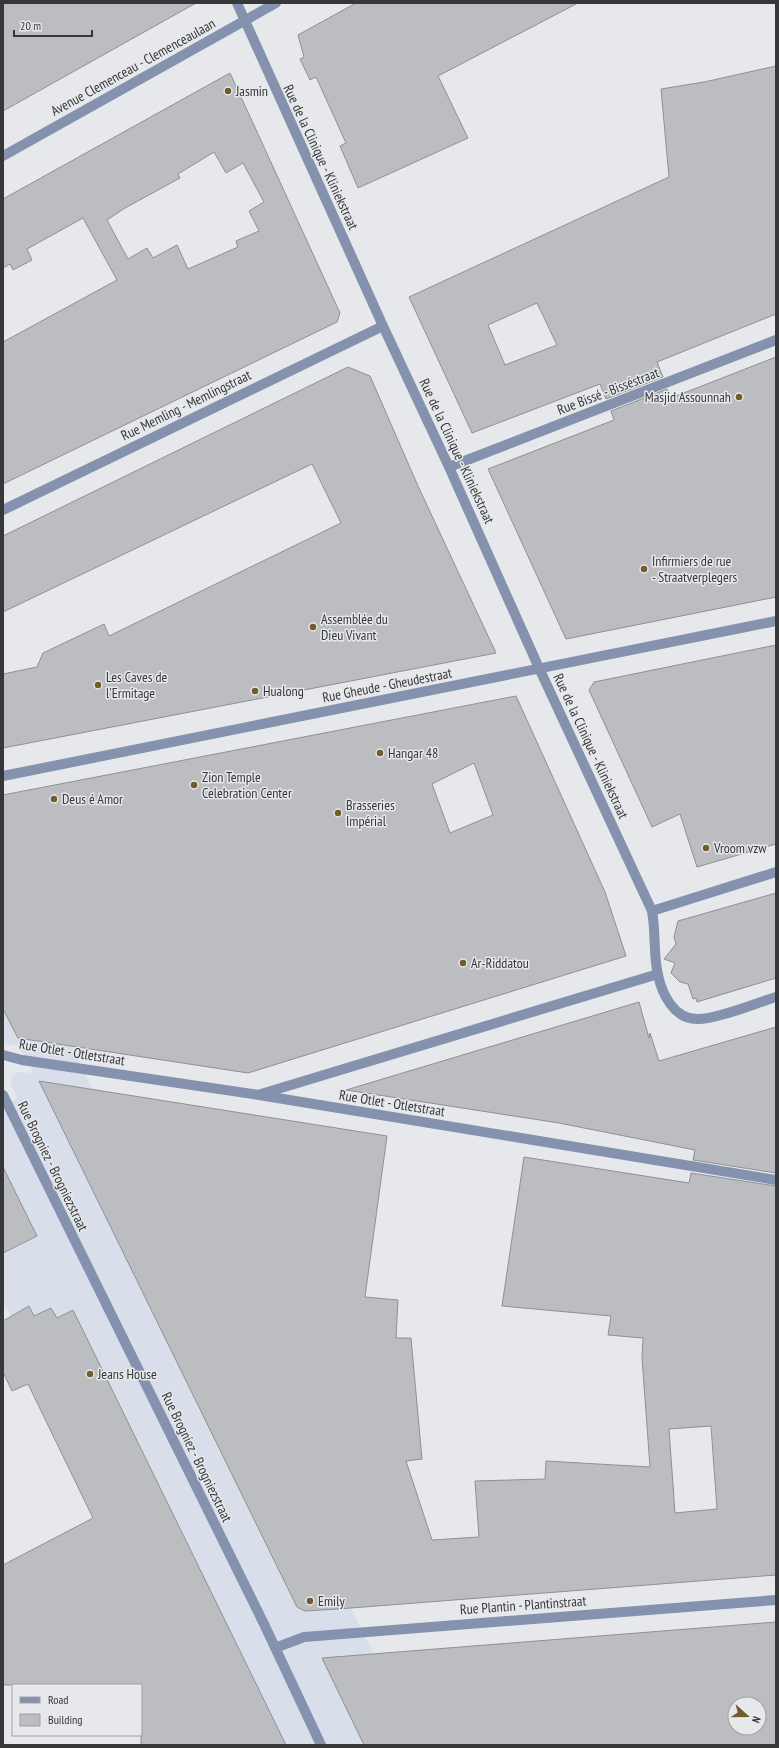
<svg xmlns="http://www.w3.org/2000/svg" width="779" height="1748" font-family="'PT Sans Narrow',sans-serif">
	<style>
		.built { fill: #d9dfea }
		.building { fill: #bbbdc1; stroke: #8e9094; fill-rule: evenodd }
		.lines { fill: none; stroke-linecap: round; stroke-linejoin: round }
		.minor { stroke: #8492ae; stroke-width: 10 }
		.poi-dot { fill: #725c2c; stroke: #e6e8ec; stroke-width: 1.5 }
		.labels { text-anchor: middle; stroke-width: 3; stroke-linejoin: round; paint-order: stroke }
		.street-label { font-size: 14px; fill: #363738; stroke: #e6e8ec }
		.poi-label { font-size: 14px; fill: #363738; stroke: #e6e8ec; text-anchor: start }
	</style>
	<rect width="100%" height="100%" fill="#e6e8ec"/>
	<path class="built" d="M3 908 419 1745H219L3 1301V1105L17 1099 11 1084 12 1076 18 1072 34 1073 18 1046 3 1043Z"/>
	<path class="building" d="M3 3H196L3 111Z
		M356 3H578L438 76 468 138 358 188 340 146 346 143 316 77 310 80 300 59 304 57 298 35Z
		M776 66V314L657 362 663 377 606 399 600 384 472 433 409 297 669 177 661 89 704 82ZM537 303 557 345 505 365 488 325Z
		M230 73 340 313 337 322 3 484V342L117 280 83 218 27 249 32 260 13 270 10 264 3 268V199ZM214 152 226 173 243 163 264 202 249 211 259 231 236 241 238 247 188 269 177 245 153 258 147 248 128 259 107 220 125 208 180 178 178 174Z
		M776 357V597L566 639 488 469 614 420 611 411 667 389 671 398Z
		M348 367 370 376 418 486 496 653 3 748V674L37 667 43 653 104 624 109 636 341 523 312 464 3 612V536Z
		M776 645V844L697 867 680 814 652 827 589 690 594 682Z
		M516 696 605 892 626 956 248 1073 18 1038 3 1009V795ZM474 763 493 815 450 833 432 784Z
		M776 893V978L697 1002 696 998 693 999 688 984 680 982 671 973 675 963 664 959 676 944 674 937 678 921Z
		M639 1002 649 1038 650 1033 659 1061 776 1027V1173L693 1160 695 1150 559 1123 346 1090Z
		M39 1081 387 1136 365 1297 398 1300 396 1338H411L422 1459 406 1461 432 1540 479 1537 475 1481 545 1479 546 1461 650 1467 642 1358 643 1338 608 1335 611 1316 502 1306 524 1157 689 1183 691 1173 776 1186V1575L338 1609 305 1611 297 1607ZM711 1426 717 1509 675 1513 669 1429Z
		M3 1167 37 1236 3 1253Z
		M29 1306 34 1316 51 1308 57 1318 73 1310 286 1745H141V1685H3V1565L93 1518 28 1384 12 1391 3 1372V1321Z
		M776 1622V1745H364L322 1658ZM735 1704H759V1728H735Z"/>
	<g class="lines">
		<path class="minor" d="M237 3 383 326 449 467 539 668 652 911
			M3 156 276 3
			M449 467 776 340
			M3 510 383 326
			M3 776 776 621
			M776 872 652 911C656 932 653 954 658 975 662 994 674 1019 697 1019 715 1020 756 1003 776 997
			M3 1055 22 1060 259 1095 776 1180
			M261 1094 658 974
			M3 1095 264 1624 321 1745
			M275 1648 304 1637 776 1600"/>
	</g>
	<g class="poi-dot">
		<circle cx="228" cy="91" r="4"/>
		<circle cx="739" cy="397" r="4"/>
		<circle cx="644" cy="569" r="4"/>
		<circle cx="313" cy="627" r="4"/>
		<circle cx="98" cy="685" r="4"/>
		<circle cx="255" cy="691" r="4"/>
		<circle cx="380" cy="753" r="4"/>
		<circle cx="194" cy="785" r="4"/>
		<circle cx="54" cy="799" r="4"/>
		<circle cx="338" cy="813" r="4"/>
		<circle cx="706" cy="848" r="4"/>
		<circle cx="463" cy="963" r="4"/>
		<circle cx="90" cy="1374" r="4"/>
		<circle cx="310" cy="1601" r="4"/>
	</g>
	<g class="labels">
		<g class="street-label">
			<text transform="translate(133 67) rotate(-29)" y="5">Avenue Clemenceau - Clemenceaulaan</text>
			<text transform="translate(321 157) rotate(65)" y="5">Rue de la Clinique - Kliniekstraat</text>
			<text transform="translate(608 391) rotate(-21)" y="5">Rue Bissé - Bisséstraat</text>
			<text transform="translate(186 405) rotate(-26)" y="5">Rue Memling - Memlingstraat</text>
			<text transform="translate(457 451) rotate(65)" y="5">Rue de la Clinique - Kliniekstraat</text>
			<text transform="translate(387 685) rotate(-11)" y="5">Rue Gheude - Gheudestraat</text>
			<text transform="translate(591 746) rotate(65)" y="5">Rue de la Clinique - Kliniekstraat</text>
			<text transform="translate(72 1052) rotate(9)" y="5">Rue Otlet - Otletstraat</text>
			<text transform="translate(392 1103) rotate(9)" y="5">Rue Otlet - Otletstraat</text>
			<text transform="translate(53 1166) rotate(64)" y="5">Rue Brogniez - Brogniezstraat</text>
			<text transform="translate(197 1457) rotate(64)" y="5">Rue Brogniez - Brogniezstraat</text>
			<text transform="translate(523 1605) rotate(-4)" y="5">Rue Plantin - Plantinstraat</text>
		</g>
		<g class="poi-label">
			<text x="236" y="96">Jasmin</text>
			<text x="731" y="402" text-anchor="end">Masjid Assounnah</text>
			<text x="652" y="566">Infirmiers de rue<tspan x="652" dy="16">- Straatverplegers</tspan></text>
			<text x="321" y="624">Assemblée du<tspan x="321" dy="16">Dieu Vivant</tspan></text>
			<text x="106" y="682">Les Caves de<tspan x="106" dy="16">l'Ermitage</tspan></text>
			<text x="263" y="696">Hualong</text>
			<text x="388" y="758">Hangar 48</text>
			<text x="202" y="782">Zion Temple<tspan x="202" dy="16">Celebration Center</tspan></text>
			<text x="62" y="804">Deus é Amor</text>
			<text x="346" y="810">Brasseries<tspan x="346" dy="16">Impérial</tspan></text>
			<text x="714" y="853">Vroom vzw</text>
			<text x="471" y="968">Ar-Riddatou</text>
			<text x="98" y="1379">Jeans House</text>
			<text x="318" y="1606">Emily</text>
		</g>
	</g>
	<rect width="779" height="1748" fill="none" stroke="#363738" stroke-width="8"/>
	<rect x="12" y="1684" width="130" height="52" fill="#e6e8ec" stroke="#a0a1a4"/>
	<rect x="20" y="1697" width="20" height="6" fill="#8492ae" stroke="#a0a1a4"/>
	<text x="48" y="1704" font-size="12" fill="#363738">Road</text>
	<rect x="20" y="1714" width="20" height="12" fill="#bbbdc1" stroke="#a0a1a4"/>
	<text x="48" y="1724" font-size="12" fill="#363738">Building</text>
	<g transform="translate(747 1716) rotate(111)"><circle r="19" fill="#e6e8ec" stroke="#a0a1a4"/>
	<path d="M0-3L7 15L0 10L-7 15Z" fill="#725c2c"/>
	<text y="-6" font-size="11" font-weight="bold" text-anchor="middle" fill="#363738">N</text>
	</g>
	<path d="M14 30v6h78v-6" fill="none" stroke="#363738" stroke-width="2"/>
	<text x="20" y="30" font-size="12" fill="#363738" stroke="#e6e8ec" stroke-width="3" paint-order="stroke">20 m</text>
</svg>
